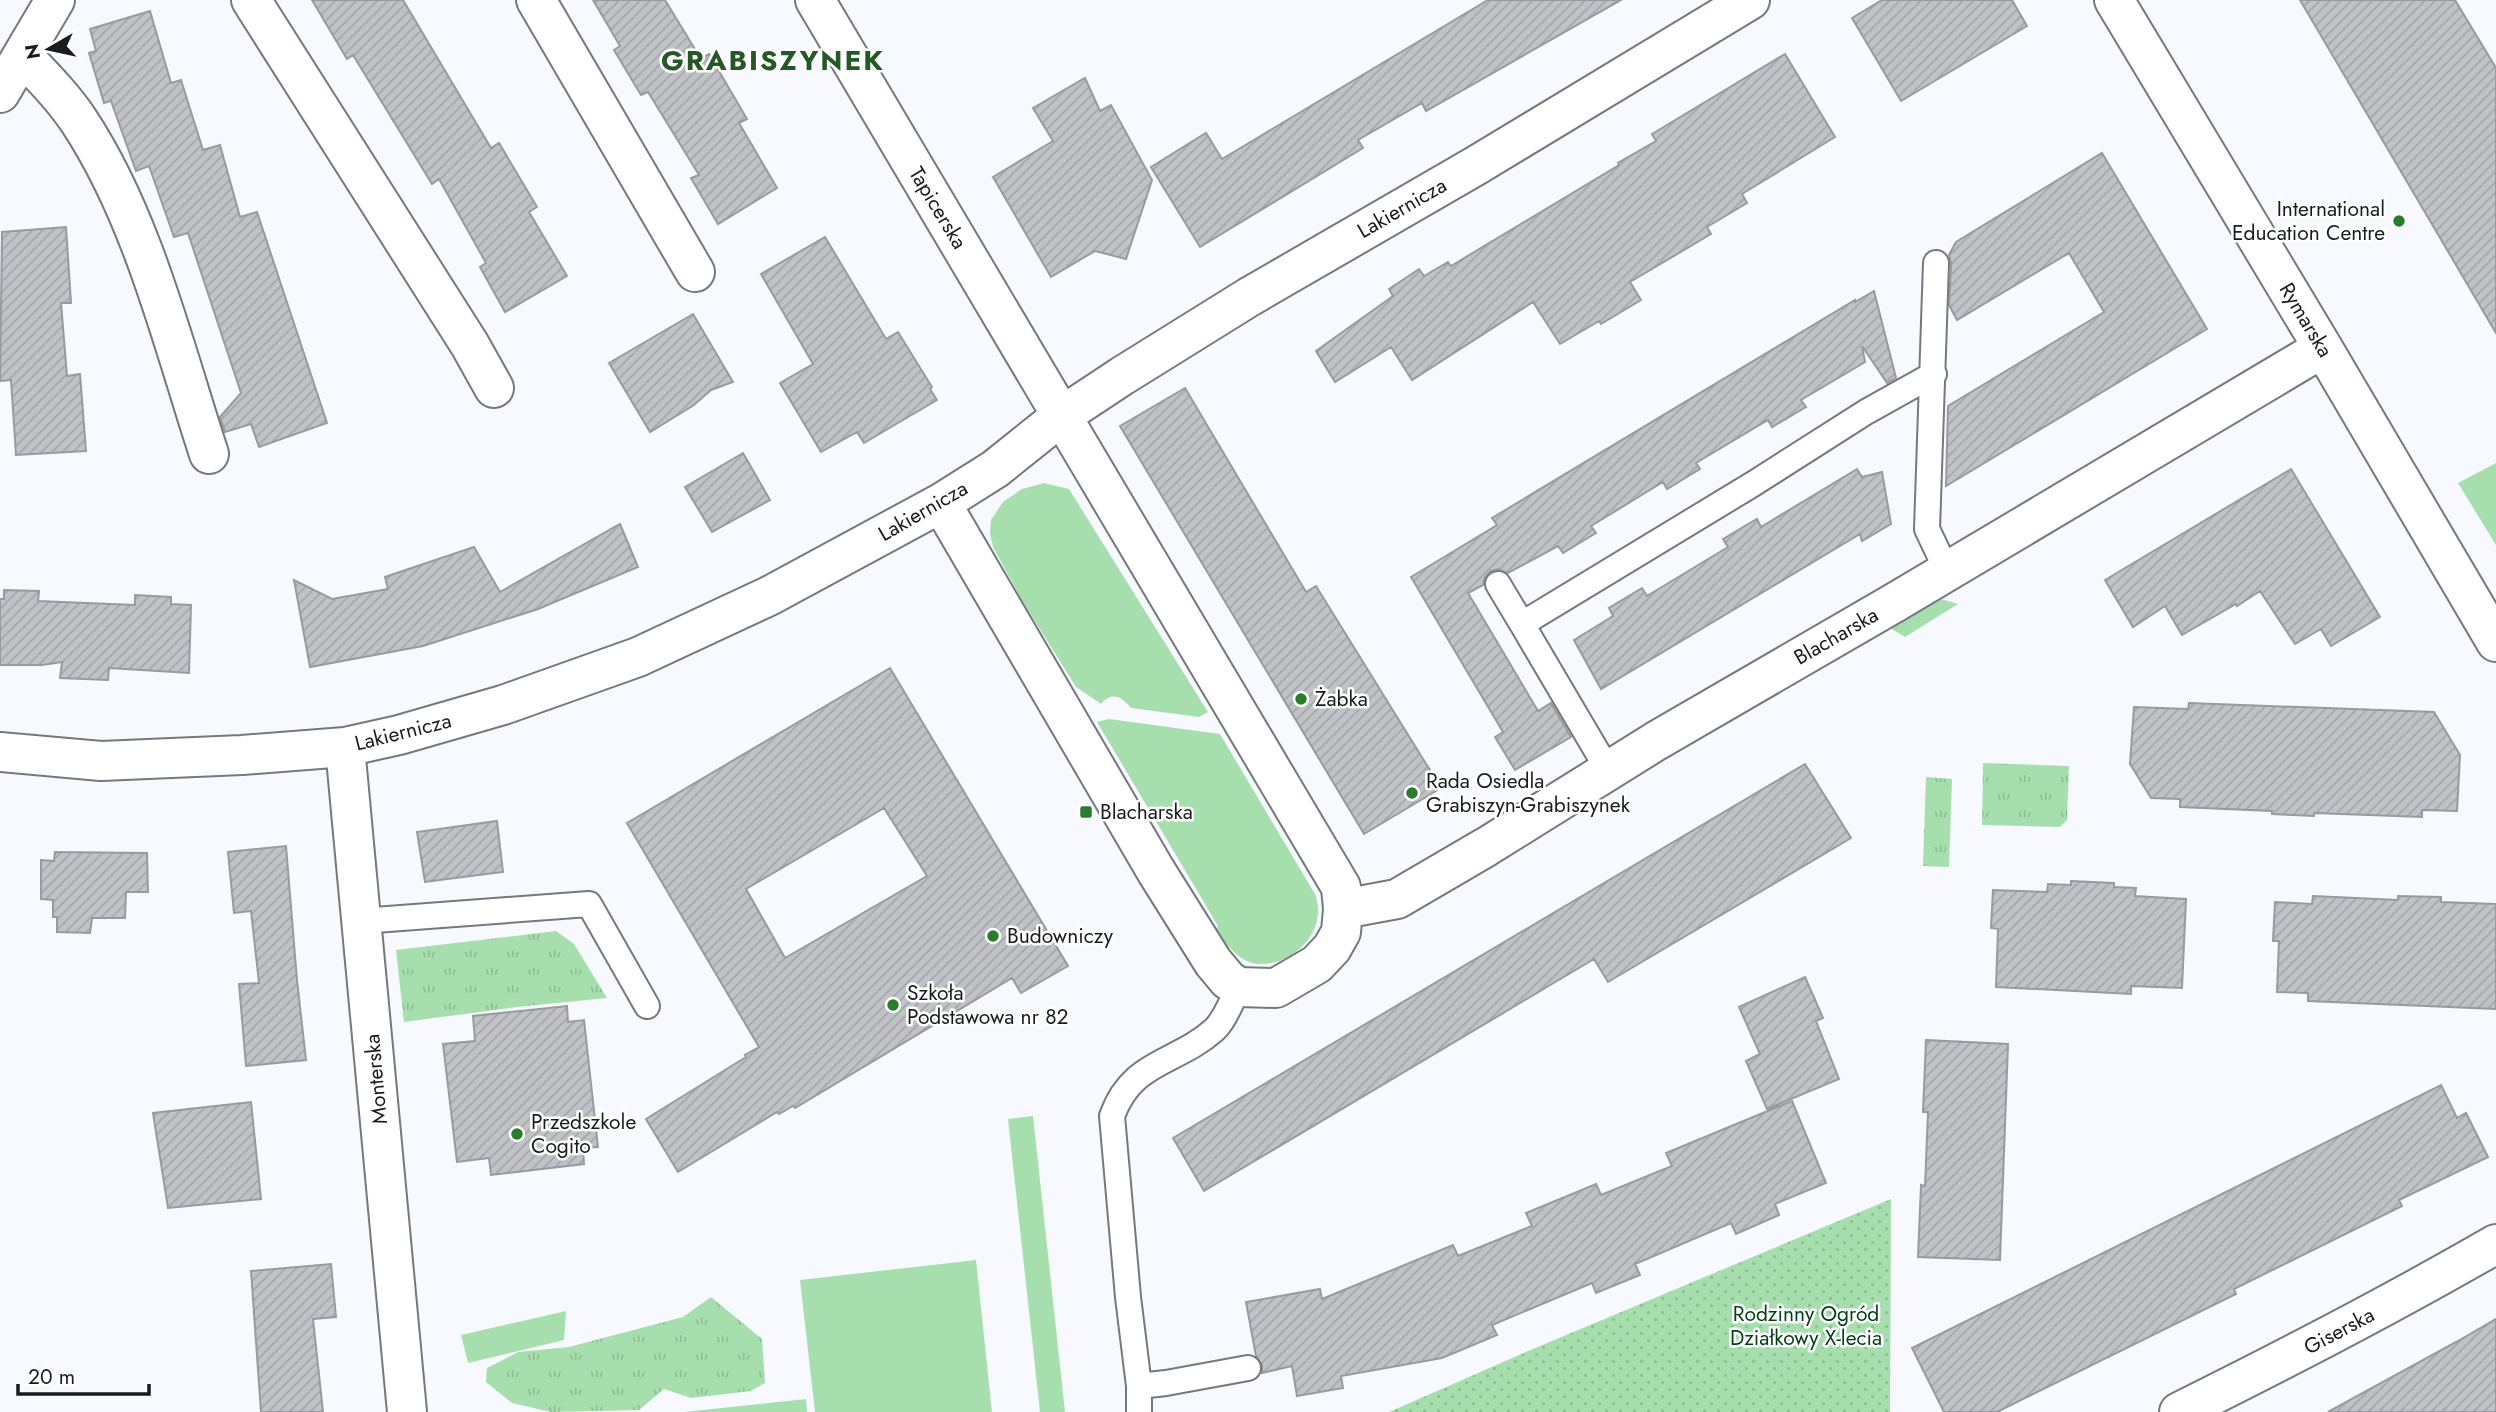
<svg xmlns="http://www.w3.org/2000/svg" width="2496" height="1412" font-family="Jost,sans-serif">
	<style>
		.grass { fill: #a6dfad }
		.park { fill: url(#park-tufts) }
		.garden { fill: url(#garden-dots) }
		.building { fill: url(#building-hatch); stroke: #989a9f; stroke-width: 2; fill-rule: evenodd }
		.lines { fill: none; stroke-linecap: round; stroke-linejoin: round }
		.lane-casing { stroke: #75787c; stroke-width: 28 }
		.street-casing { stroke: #75787c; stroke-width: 42 }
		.lane { stroke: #fff; stroke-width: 24 }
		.street { stroke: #fff; stroke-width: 38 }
		.poi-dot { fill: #297d2a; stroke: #fff; stroke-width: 2.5 }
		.labels { text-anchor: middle; stroke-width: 5; stroke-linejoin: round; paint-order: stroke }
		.street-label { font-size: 21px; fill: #1a1b1d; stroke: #fff }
		.poi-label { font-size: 21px; fill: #1a1b1d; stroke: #fff; text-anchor: start }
		.park-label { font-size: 21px; fill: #043e16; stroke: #fff }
		.district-label { font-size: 28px; font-weight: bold; letter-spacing: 2px; fill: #245824; stroke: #fff }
	</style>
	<defs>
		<pattern id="park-tufts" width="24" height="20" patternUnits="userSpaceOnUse" patternTransform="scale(1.75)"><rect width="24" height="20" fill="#a6dfad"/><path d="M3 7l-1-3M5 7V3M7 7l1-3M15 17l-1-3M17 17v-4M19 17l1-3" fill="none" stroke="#8ebf94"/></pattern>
		<pattern id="garden-dots" width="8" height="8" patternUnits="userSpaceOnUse" patternTransform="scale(1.75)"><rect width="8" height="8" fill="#a6dfad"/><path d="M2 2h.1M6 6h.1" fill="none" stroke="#8ebf94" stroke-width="1.8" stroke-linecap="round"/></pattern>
		<pattern id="building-hatch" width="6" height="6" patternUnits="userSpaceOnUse" patternTransform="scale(1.75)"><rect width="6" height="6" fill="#c0c2c6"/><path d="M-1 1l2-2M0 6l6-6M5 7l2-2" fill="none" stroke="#a4a6aa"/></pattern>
	</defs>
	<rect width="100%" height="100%" fill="#f7f9fe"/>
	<path class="grass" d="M2496 463V545L2458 483Z
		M1044 483 1069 489 1208 712 1199 717 1131 708C1122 697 1112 691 1101 704L1076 687 1023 602 993 547 990 533 991 520 1003 502 1022 489Z
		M1941 599 1958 604 1905 637 1890 628Z
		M1109 719 1220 734 1315 894C1329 929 1294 967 1257 964 1239 962 1226 943 1215 931L1218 926 1097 722Z
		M1033 1116 1065 1412H1040L1008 1119Z
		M976 1260 992 1412H815L800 1280Z
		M566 1311 564 1340 468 1363 461 1335Z
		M806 1399 807 1412H684Z"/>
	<path class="park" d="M1983 763 2069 766 2067 820 2060 827 1982 825Z
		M1926 777 1952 779 1949 867 1923 866Z
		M556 931 574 944 607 998 517 1007 404 1022 396 950Z
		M711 1297 762 1339 765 1383 751 1391 691 1398 664 1389 639 1410 551 1412 512 1403 486 1382 487 1368 518 1352 569 1347 683 1317Z"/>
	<path class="garden" d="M1891 1199 1890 1412H1389L1528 1351Z"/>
	<path class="building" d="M312 0H403L491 148 499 143 537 207 529 212 567 276 505 312 480 267 486 263 439 179 432 184 353 55 347 59Z
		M593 0H665L701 59 709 54 747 119 739 123 777 188 718 224 691 178 699 175 648 92 641 95 614 50 620 46Z
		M1488 0H1621L1426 111 1422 103 1358 140 1363 148 1200 247 1151 167 1206 133 1222 159Z
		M1882 0H2012L2027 26 1901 101 1852 18Z
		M2300 0H2455L2496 68V333Z
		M150 11 171 83 181 80 203 150 220 145 240 217 257 212 327 423 259 447 251 424 225 432 220 417 241 393 188 233 174 237 149 166 136 171 111 101 104 103 89 53 96 51 90 29Z
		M1785 54 1835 137 1742 194 1747 203 1707 227 1711 234 1630 282 1641 300 1601 324 1599 321 1560 344 1533 302 1412 380 1391 347 1335 382 1316 351 1393 296 1389 289 1419 269 1424 276 1448 262 1451 266 1619 165 1618 163 1656 141 1652 134Z
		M1085 78 1100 111 1111 105 1152 180 1126 259 1095 251 1051 277 993 177 1053 141 1033 108Z
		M2102 153 2207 329 1946 486 1948 406 2104 312 2069 253 1957 320 1949 305 1951 263 1949 255 1956 242Z
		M66 227 71 303H61L67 376 80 374 86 451 16 455 11 380 0 381 2 232Z
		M825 237 886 339 898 332 932 387 930 389 937 400 864 443 857 432 821 452 780 383 813 364 761 274Z
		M1874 291 1896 378 1887 383 1862 346 1865 362 1801 400 1806 407 1772 427 1768 420 1696 463 1700 469 1667 489 1663 482 1591 526 1596 533 1563 553 1558 546 1508 573 1498 569 1491 571 1485 577 1483 585 1468 593 1538 711 1551 703 1571 737 1515 770 1495 737 1503 732 1411 577 1497 525 1492 518 1855 300V302Z
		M693 314 733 382 711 390 694 405 650 432 609 363Z
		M1185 388 1306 592 1316 586 1441 788 1364 834 1120 426Z
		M743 453 770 500 712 532 685 487Z
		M1857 469 1862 477 1882 472 1891 524 1862 541 1860 534 1601 689 1574 640 1613 616 1609 608 1642 588 1647 596 1728 547 1723 539 1757 519 1761 527Z
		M2291 469 2380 617 2331 646 2321 629 2295 644 2260 591 2237 606 2236 604 2182 635 2165 606 2133 627 2105 580Z
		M620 524 638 567 538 609 423 646 310 667 294 580 332 599 388 589 385 577 474 547 500 592Z
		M4 590 39 591 38 601 135 605V595L171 597V604L191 605 189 673 109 668 108 680 60 678 62 662 42 665H0V599H4Z
		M890 668 1068 966 1021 993 1012 978 795 1108 793 1106 779 1114 777 1112 678 1172 646 1119 746 1057 745 1055 759 1047 627 823ZM884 808 927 876 785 958 746 889Z
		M2189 703 2434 712 2460 755 2457 811 2422 810V817L2314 813V816L2272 814V811L2180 807V799L2151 798 2130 764 2134 707 2188 709Z
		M1805 764 1851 838 1608 982 1594 959 1204 1191 1173 1138Z
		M497 821 503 872 425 882 417 832Z
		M286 846 297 980 306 1060 246 1066 239 984 259 983 251 911 234 913 228 852Z
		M55 852 147 853 148 892H126L125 918H92L90 933 57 932V917H53V900L41 899V860L54 861Z
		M2071 881 2114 883V887L2136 888 2135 896 2186 899 2182 988 2131 986V994L1996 987 1998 929 1991 928 1993 890 2047 892 2048 884 2071 885Z
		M2313 896 2398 900V896L2441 897V902L2496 904V1009L2308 1001V993L2277 992 2279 941H2273L2275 902 2312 904Z
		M1805 977 1823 1018 1816 1021 1839 1079 1767 1109 1746 1061 1760 1054 1739 1007Z
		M567 1006 568 1022 584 1020 598 1147 583 1148 584 1164 491 1175 489 1158 457 1162 443 1044 475 1041 473 1016Z
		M1926 1040 2008 1044 2000 1260 1918 1257 1921 1185 1925 1186 1928 1112H1923Z
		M2441 1085 2457 1118 2466 1113 2488 1157 2399 1200 2402 1206 2234 1289 2236 1294 1997 1412H1944L1912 1348Z
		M1792 1101 1826 1183 1775 1204 1779 1215 1736 1234 1731 1223 1635 1264 1640 1275 1596 1293 1592 1283 1492 1325 1497 1335 1442 1358 1341 1376 1343 1388 1297 1396 1292 1366 1262 1373V1365L1256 1356 1246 1302 1320 1289 1322 1299 1453 1245 1458 1256 1532 1226 1526 1213 1596 1184 1601 1195 1672 1166 1666 1153Z
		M251 1102 261 1199 168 1208 153 1113Z
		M331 1264 336 1317 313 1319 323 1412H261L251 1271Z
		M2496 1319V1412H2328L2458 1341Z"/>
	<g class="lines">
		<defs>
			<path id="lane" d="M1936 263 1927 529 1947 571
				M1498 584 1522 624
				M1608 770 1522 624 1753 484 1866 412 1934 374
				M361 921 589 904 647 1006
				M1139 1386 1166 1383 1248 1368
				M1139 1412V1386L1128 1297 1112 1116C1132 1060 1176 1064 1214 1030 1225 1020 1232 1000 1239 987"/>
			<path id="street" d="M251 0 470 345 494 388
				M536 0 695 272
				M815 0 1341 887 1343 909 1341 932 1332 948 1317 964 1276 988 1239 987 1228 980 1213 962 1156 871 941 503
				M2114 0 2323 348 2496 642
				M23 56C43 77 63 97 79 121 143 218 173 344 209 454
				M0 93 55 0
				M345 747 407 1412
				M0 752 101 761 242 755 345 747 399 735 503 705 638 657 769 596 941 503 995 469 1060 417 1122 376 1249 297 1477 165 1750 0
				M1343 909 1397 899 1486 847 1656 741 1894 603 2323 348
				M2179 1412C2286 1359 2392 1304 2496 1244"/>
		</defs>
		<use href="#lane" class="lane-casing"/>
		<use href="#street" class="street-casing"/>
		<use href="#lane" class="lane"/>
		<use href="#street" class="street"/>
	</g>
	<g class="poi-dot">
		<circle cx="2399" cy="221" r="7"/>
		<circle cx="1301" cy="699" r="7"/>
		<circle cx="1412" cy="793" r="7"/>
		<rect x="1079" y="805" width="14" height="14" rx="3.5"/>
		<circle cx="993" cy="936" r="7"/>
		<circle cx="893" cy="1005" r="7"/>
		<circle cx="517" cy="1134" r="7"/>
	</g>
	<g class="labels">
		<g class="street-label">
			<text transform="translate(938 208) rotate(59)" y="7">Tapicerska</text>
			<text transform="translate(1402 208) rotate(-30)" y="7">Lakiernicza</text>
			<text transform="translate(2306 320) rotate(59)" y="7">Rymarska</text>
			<text transform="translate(923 511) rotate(-30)" y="7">Lakiernicza</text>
			<text transform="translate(1836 636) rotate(-30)" y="7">Blacharska</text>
			<text transform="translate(403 732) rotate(-14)" y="7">Lakiernicza</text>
			<text transform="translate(376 1079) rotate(-95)" y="7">Monterska</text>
			<text transform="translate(2339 1331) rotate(-28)" y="7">Giserska</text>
		</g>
		<g class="poi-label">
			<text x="2385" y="216" text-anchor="end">International<tspan x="2385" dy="24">Education Centre</tspan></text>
			<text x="1315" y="706">Żabka</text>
			<text x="1426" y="788">Rada Osiedla<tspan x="1426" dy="24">Grabiszyn-Grabiszynek</tspan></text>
			<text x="1100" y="819">Blacharska</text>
			<text x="1007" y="943">Budowniczy</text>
			<text x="907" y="1000">Szkoła<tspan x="907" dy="24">Podstawowa nr 82</tspan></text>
			<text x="531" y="1129">Przedszkole<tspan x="531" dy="24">Cogito</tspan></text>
		</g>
		<g class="park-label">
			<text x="1806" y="1321">Rodzinny Ogród<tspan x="1806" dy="24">Działkowy X-lecia</tspan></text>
		</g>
		<g class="district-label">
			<text x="773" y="70">GRABISZYNEK</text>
		</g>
	</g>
	<g transform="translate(49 49) rotate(261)" stroke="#ffffff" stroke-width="5" paint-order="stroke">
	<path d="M0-5L12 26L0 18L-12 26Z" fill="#1a1b1d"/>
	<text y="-10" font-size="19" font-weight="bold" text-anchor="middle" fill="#1a1b1d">N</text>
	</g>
	<path d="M18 1384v10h131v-10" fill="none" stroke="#1a1b1d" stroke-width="3.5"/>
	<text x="28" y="1384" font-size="21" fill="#1a1b1d" stroke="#ffffff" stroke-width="5" paint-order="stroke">20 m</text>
</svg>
